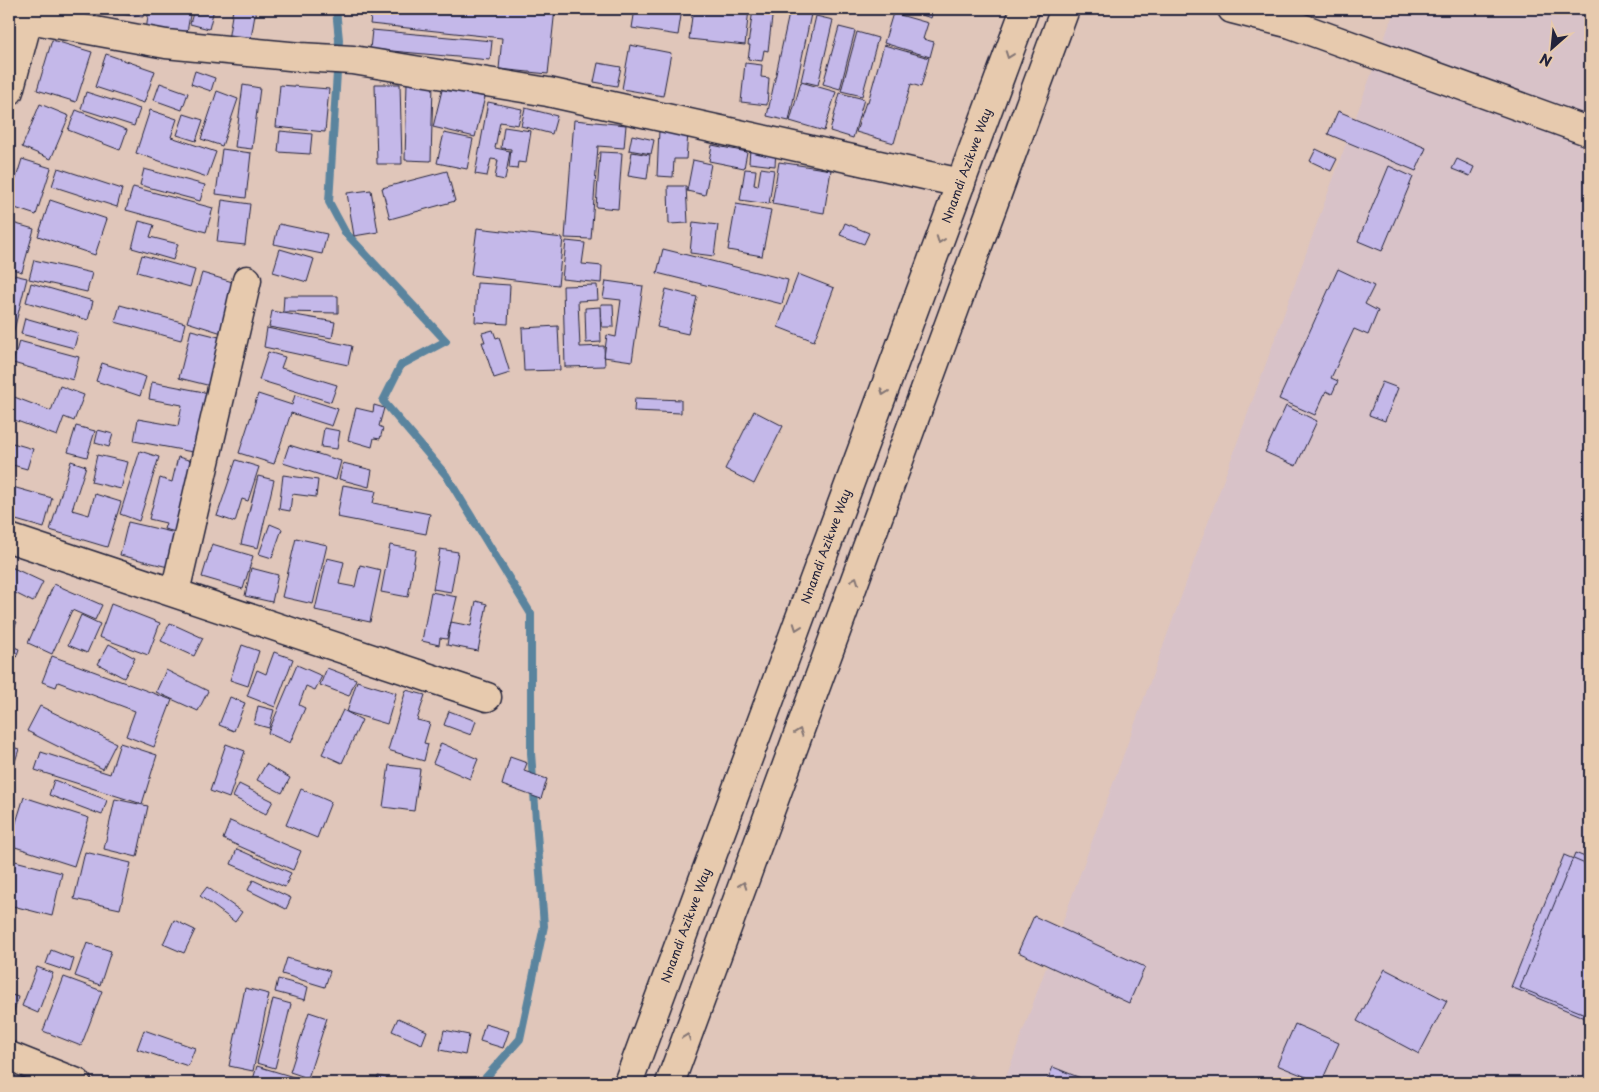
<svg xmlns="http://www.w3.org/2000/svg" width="1599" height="1092" font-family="'Playpen Sans',sans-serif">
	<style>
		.built { fill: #d8c2c8 }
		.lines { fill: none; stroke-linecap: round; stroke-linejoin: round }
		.stream { stroke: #5a849e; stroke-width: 8 }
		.building { fill: #c4b8e9; stroke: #22223b }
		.minor-casing { stroke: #22223b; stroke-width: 31 }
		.highway-casing { stroke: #22223b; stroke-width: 31 }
		.minor { stroke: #e7caae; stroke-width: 28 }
		.highway { stroke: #e7caae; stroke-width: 28 }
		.oneway { stroke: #847674 }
		.labels { text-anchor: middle; stroke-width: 4; stroke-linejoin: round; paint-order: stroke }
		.street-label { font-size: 12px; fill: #22223b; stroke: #e7caae }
	</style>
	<rect width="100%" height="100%" fill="#e0c6ba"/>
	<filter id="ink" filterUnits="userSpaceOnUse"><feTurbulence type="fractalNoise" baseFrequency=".02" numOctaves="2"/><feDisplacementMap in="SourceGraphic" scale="10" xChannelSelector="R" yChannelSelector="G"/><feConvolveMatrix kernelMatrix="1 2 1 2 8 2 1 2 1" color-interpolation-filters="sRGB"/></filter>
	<g filter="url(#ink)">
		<path class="built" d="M1395 9H1590V1083H1004Z"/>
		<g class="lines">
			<path class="stream" d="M336 9 339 40 329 202 345 232 446 341 401 365 383 401 446 475 531 614V753L544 926 520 1039 481 1083"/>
		</g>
		<path class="building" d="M121 9H144L143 17 120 14Z
			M149 9H191L185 44 145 38Z
			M194 9H214L209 29 190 24Z
			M233 9H256L250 44 228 40Z
			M372 9H555L548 74 499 69 502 38 370 24Z
			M635 9H682L678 35 632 28Z
			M693 9H749L745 45 689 39Z
			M753 9H773L768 51 764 50 762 61 748 59 750 45H748Z
			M790 9H812L789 121 767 116Z
			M904 9H934L931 18Z
			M893 13 928 23 923 39 934 42 930 57 884 43Z
			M816 16 833 20 818 85 801 81Z
			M839 27 855 31 840 89 823 84Z
			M372 30 492 41 490 60 370 49Z
			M857 32 878 38 862 96 841 91Z
			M52 40 92 52 76 102 37 90Z
			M630 45 671 53 663 96 622 89Z
			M884 45 929 58 921 87 911 84 894 143 856 132 866 102H868Z
			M106 54 155 71 144 103 95 87Z
			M598 63 621 67 617 86 594 82Z
			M745 63 762 65 761 77 769 78 767 105 741 102Z
			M195 71 215 78 211 91 191 84Z
			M407 82 433 83 431 161 405 160Z
			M801 82 836 92 824 131 790 121Z
			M160 83 188 93 182 110 154 100Z
			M375 84H400L402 164H377Z
			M243 85 260 88 252 149 235 147Z
			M280 85 329 89 325 132 276 127Z
			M443 86 485 97 475 137 433 127Z
			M217 91 238 99 222 146 201 139Z
			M86 92 140 109 134 126 81 109Z
			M840 93 864 99 853 138 830 131Z
			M488 102 522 109 518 125 500 122 495 148 510 151 505 180 495 178 498 160 491 159 487 176 475 174Z
			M40 104 69 116 51 159 22 147Z
			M525 108 557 116 552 134 521 126Z
			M76 110 127 130 120 150 68 130Z
			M150 110 177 119 171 137 216 152 207 177 136 153Z
			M1338 111 1426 148 1416 171 1328 134Z
			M184 114 203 120 196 141 177 135Z
			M574 120 626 125 624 148 598 146 591 239 565 238Z
			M504 127 531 131 526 163 518 162 517 169 509 168 511 149 501 148Z
			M659 130 688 133 686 159H674L673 177 657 176Z
			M280 131 312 134 310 154 278 152Z
			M444 133 473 139 467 169 437 163Z
			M632 135 654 140 651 154 629 150Z
			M712 145 747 152 744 168 709 161Z
			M750 148 776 149 775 166 749 163Z
			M222 149 251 153 246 198 216 194Z
			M1316 149 1337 159 1331 171 1310 161Z
			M600 152 622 153 618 209 596 207Z
			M632 152 650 155 647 179 628 176Z
			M22 159 51 168 36 215 9 206V201Z
			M1457 159 1474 167 1470 176 1452 169Z
			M693 160 711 164 705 195 687 191Z
			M779 162 831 170 824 213 772 204Z
			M1389 166 1413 177 1382 251 1358 241Z
			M58 168 122 189 117 207 52 186Z
			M761 168 774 170 769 204 740 200 745 169 756 170 754 185 758 186Z
			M144 169 205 185 200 201 140 185Z
			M447 171 455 201 390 219 382 188Z
			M668 186H686L688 223 669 224Z
			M133 187 213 208 206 232 126 210Z
			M371 190 378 232 354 236 347 193Z
			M50 200 107 219 95 255 38 236Z
			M222 200 250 204 245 245 217 242Z
			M736 204 771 210 762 256 728 250Z
			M139 221 154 225 150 237 178 244 173 260 132 248Z
			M9 222 34 229 22 272 9 268Z
			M693 222 718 225 714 256 690 253Z
			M845 223 869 233 864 244 840 235Z
			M279 224 327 234 322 254 274 244Z
			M477 228 563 238 558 285 471 275Z
			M566 241 585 243 582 264 602 266 601 283 562 279Z
			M280 249 314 259 307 282 273 272Z
			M663 249 788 280 782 304 657 273Z
			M142 255 195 270 190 287 137 272Z
			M34 260 92 273 87 292 29 279Z
			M1338 269 1374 286 1365 304 1378 311 1368 335 1354 329 1331 378 1338 381 1332 394 1326 391 1315 415 1279 399Z
			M202 273 236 283 222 333 187 322Z
			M9 274 27 278 13 334 9 333Z
			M798 274 834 288 814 341 778 327Z
			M606 281 643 286 632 361 604 357 607 335 616 337 621 300 603 298Z
			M31 283 93 301 88 320 26 302Z
			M477 283 510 285 508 324 475 322Z
			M597 285 598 300 578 301 580 347 604 346 605 366 565 367 563 286Z
			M666 289 697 297 688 334 657 327Z
			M284 296H338V313L283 312Z
			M601 304H613L614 327H602Z
			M120 305 185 323 181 340 115 322Z
			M600 307 601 342 586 343 585 308Z
			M272 311 335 322 332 338 269 327Z
			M25 318 78 333 74 348 21 334Z
			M558 326 560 370 524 371 522 328Z
			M267 328 352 346 348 365 264 347Z
			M191 330 227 339 215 387 179 378Z
			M493 330 496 338 499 337 510 373 494 378 482 342H485L482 333Z
			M19 341 79 357 73 380 13 363Z
			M268 352 285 357 281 368 337 385 331 402 259 380Z
			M102 363 146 377 140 396 96 381Z
			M152 382 209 393 198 453 134 441 138 419 178 426 182 405 149 399Z
			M1382 382 1398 388 1385 421 1369 415Z
			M60 386 84 395 74 421 64 417 57 436 9 418V395L51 411Z
			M258 394 292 405 295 395 338 409 332 426 291 413 274 464 239 453Z
			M635 398 681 400V413L634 411Z
			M374 405 384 408 379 426 383 428 380 439 374 438 372 447 348 440 356 408 373 412Z
			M1286 406 1317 421 1296 466 1265 452Z
			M754 411 783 426 754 484 725 469Z
			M76 426 95 431 87 457 68 452Z
			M324 428 340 431 337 449 321 447Z
			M98 430 113 434 109 447 95 443Z
			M9 442 33 449 27 469 9 464Z
			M289 445 341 461 336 480 283 463Z
			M140 451 159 457 139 521 120 514Z
			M97 455 128 462 121 489 91 482Z
			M178 457 199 463 180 533 164 529 166 523 149 519 160 478 172 482Z
			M236 460 259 467 248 501 242 499 235 522 217 516Z
			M71 461 86 466 72 510 89 515 95 494 121 502 107 547 50 530Z
			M343 463 372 470 369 487 339 479Z
			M283 475 318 480 316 497 292 494 290 511 279 509Z
			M258 476 274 480 258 548 241 544Z
			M343 485 376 491 373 503 430 514 426 534 337 517Z
			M9 486 52 498 44 528 9 518Z
			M128 522 180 534 172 568 120 555Z
			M270 524 282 529 272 558 259 554Z
			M296 538 327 545 313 604 282 597Z
			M212 544 253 556 243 589 202 577Z
			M390 545 416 550 408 597 381 592Z
			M440 549 458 552 451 592 433 589Z
			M327 558 344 562 339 584 355 587 360 565 381 570 370 622 315 610Z
			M9 566 43 582 33 602 9 590Z
			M251 568 278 575 272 602 245 596Z
			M54 584 102 605 95 620 72 610 52 654 28 643Z
			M431 592 457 597 447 639 440 638 439 645 422 641Z
			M476 601 487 604 478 651 447 645 451 622 471 626Z
			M111 604 160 623 148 655 99 637Z
			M81 615 100 624 87 653 68 645Z
			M9 618 17 622 9 639Z
			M170 623 203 638 194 656 161 641Z
			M109 644 135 658 124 678 98 664Z
			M9 645 19 649 14 664 9 662Z
			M242 645 259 651 248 686 230 680Z
			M274 652 293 659 275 707 247 696 257 670 266 674Z
			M52 656 172 700 154 747 126 736 135 711 58 682 56 687 42 682Z
			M297 665 322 676 315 690 306 686 299 705 305 708 290 743 268 733Z
			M327 668 356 679 349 696 320 685Z
			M166 670 208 691 198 711 156 692Z
			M357 681 396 693 387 724 347 712Z
			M406 690 425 695 417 720 430 723 424 743 428 744 424 761 388 750Z
			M230 697 245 703 234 731 219 725Z
			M40 706 116 743 103 769 27 731Z
			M258 706 274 710 269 728 254 724Z
			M343 710 362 720 342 763 322 754Z
			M449 711 476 721 471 735 444 725Z
			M120 743 157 755 142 804 35 770 41 752 110 774Z
			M441 743 478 759 470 779 433 763Z
			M226 744 245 751 229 798 210 791Z
			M9 746 19 749 14 765 9 763Z
			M510 757 527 763 524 771 547 779 541 799 502 785Z
			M266 764 290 778 282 793 257 780Z
			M389 765 420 769 414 811 383 807Z
			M54 780 107 800 102 815 49 795Z
			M239 784 273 801 266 814 233 797Z
			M301 789 331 802 317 838 286 825Z
			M24 797 89 818 74 866 9 845Z
			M115 799 148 806 137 857 104 849Z
			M230 821 301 851 293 870 223 839Z
			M237 849 291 873 285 887 231 864Z
			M85 852 131 863 120 909 74 899Z
			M1575 853 1590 859V1016L1520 988Z
			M1564 855 1590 866V1020L1511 987Z
			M15 861 62 873 52 916 9 905V885Z
			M253 880 291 898 286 909 248 890Z
			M207 887 242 912 235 922 200 896Z
			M1034 916 1145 967 1129 1003 1018 952Z
			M174 920 195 930 184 953 163 944Z
			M87 943 111 951 100 985 75 976Z
			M51 950 74 959 70 972 46 964Z
			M287 958 330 971 325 987 282 974Z
			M37 967 53 973 38 1013 22 1006Z
			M1385 969 1447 1001 1419 1054 1357 1021Z
			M64 977 102 991 81 1046 43 1031Z
			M278 979 308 987 305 1000 275 992Z
			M245 988 269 994 253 1071 229 1066Z
			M9 994 18 997 11 1022 9 1021Z
			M273 999 291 1004 275 1068 257 1063Z
			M309 1012 327 1018 308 1078 290 1072Z
			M398 1018 427 1031 422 1044 392 1031Z
			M485 1024 509 1031 503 1048 480 1041Z
			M1295 1024 1339 1043 1321 1083 1277 1065Z
			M144 1030 195 1048 188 1066 137 1049Z
			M444 1030 469 1035 465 1055 440 1050Z
			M257 1066 307 1081 306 1083H252Z
			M1053 1067 1093 1083H1046Z
			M971 1075 987 1083H967Z
			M378 1076 407 1083H376Z"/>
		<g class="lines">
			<defs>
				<path id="minor" d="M1232 9 1291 24 1590 132
					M29 19 166 44 300 57 353 60 548 92 961 183
					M9 91 31 9
					M9 538 487 697
					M175 592 247 280
					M9 1056 77 1083"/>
				<g id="highway">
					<path id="s1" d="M628 1083 1025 9"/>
					<path d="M670 1083 1065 9"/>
				</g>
			</defs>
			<use href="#minor" class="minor-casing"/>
			<use href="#highway" class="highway-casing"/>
			<use href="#minor" class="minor"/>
			<use href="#highway" class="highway"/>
		</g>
		<defs><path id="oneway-chevron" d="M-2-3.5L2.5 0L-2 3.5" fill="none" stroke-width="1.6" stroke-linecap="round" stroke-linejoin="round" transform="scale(1.25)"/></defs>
		<g class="oneway">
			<use href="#oneway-chevron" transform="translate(1009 55) rotate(110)"/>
			<use href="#oneway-chevron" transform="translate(940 240) rotate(110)"/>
			<use href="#oneway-chevron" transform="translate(884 392) rotate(110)"/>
			<use href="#oneway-chevron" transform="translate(855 580) rotate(-70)"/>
			<use href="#oneway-chevron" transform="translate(797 627) rotate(110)"/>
			<use href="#oneway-chevron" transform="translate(799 732) rotate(-70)"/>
			<use href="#oneway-chevron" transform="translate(743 885) rotate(-70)"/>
			<use href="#oneway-chevron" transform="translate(687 1037) rotate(-70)"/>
		</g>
	</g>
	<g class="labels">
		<g class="street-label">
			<text dy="4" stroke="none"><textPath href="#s1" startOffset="978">Nnamdi Azikwe Way</textPath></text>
			<text dy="4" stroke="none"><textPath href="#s1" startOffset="572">Nnamdi Azikwe Way</textPath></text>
			<text dy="4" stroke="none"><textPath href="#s1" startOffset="168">Nnamdi Azikwe Way</textPath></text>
		</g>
	</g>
	<rect width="1599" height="1092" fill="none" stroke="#e7caae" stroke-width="30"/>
	<rect x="15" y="15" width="1569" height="1062" fill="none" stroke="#22223b" stroke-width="2" filter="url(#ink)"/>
	<g transform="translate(1552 48) rotate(207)" stroke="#e7caae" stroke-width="4" paint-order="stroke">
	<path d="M0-4L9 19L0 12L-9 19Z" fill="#22223b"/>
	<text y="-8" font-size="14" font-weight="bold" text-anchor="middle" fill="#22223b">N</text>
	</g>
</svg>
